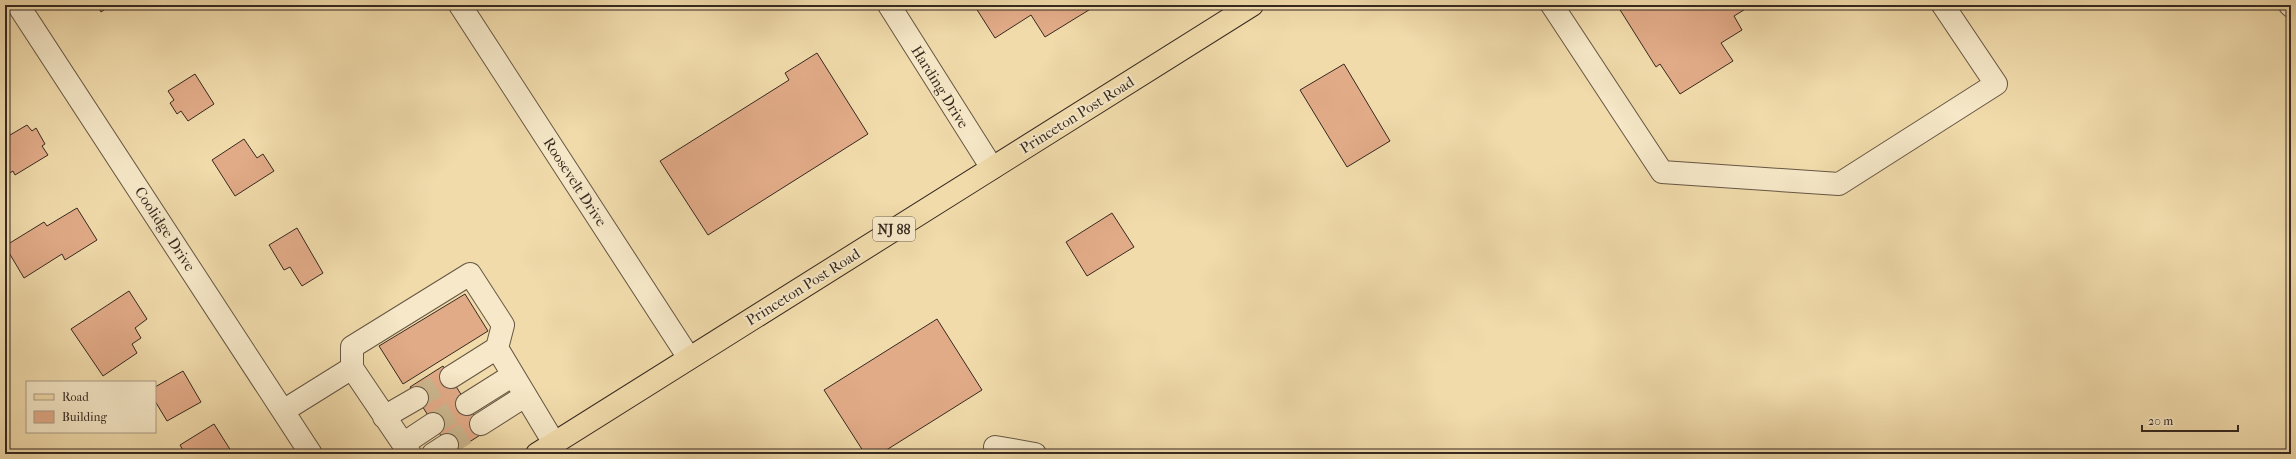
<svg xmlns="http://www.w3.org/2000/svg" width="2296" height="459" font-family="'IM FELL French Canon',serif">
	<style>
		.building { fill: #e2ab88; stroke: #362920 }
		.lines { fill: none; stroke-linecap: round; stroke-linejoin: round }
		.minor-tunnel { stroke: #ccb78f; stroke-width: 22; stroke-dasharray: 22 11; stroke-linecap: butt }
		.minor-casing { stroke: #655643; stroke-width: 24 }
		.major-casing { stroke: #362920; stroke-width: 24 }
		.minor { stroke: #f6e8c8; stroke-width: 22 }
		.major { stroke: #f1dbab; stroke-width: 22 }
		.labels { text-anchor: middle; stroke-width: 4; stroke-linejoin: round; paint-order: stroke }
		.shield { fill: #f6e8c8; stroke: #706252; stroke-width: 1 }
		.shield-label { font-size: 14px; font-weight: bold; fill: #362920 }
		.street-label { font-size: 15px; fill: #362920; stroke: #f6e8c8 }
	</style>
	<rect width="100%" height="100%" fill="#f1dbab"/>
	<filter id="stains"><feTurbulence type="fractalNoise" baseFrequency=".005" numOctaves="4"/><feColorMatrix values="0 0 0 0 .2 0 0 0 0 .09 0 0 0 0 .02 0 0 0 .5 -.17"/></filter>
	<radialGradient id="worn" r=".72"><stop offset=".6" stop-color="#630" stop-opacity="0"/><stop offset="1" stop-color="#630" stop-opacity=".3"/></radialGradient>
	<path class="building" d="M97 5H111L101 12Z
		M974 5H1097L1045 37 1031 15 995 38Z
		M1617 5H1752L1734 16 1742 30 1721 43 1733 61 1680 94 1660 64 1656 67Z
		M817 53 868 134 708 235 660 161 789 80 785 73Z
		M1344 64 1390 141 1347 167 1300 90Z
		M195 74 214 104 188 121 181 111 177 114 170 103 174 100 168 91Z
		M27 125 32 131 36 128 45 144 42 146 48 155 15 175 13 171 5 176V138Z
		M244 139 257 158 263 154 274 171 235 196 212 160Z
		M77 208 97 240 65 260 62 254 24 278 5 246 44 222 47 226Z
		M1112 213 1134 247 1087 276 1066 242Z
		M297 228 323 273 302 286 290 267 284 270 269 245Z
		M129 291 147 319 135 328 141 338 132 344 137 353 103 376 71 329Z
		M465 294 488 331 403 384 379 346Z
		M937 319 982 390 880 454H865L824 390Z
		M443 366 485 432 452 453 410 387Z
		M183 371 201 402 167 421 155 401V387Z
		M214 424 233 454H185L180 445Z"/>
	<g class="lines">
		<path class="minor-tunnel" d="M417 398 451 377
			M433 424 467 404
			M447 445 481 424"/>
		<defs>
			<path id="minor" d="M18 5 311 454
				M460 5 689 358
				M889 5 992 168
				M1552 5 1662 172 1839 184 1996 84 1943 5
				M2290 5 2291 6
				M497 348 554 443
				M352 368V347L470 274 503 325 497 348 451 377
				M467 404 513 375
				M283 411 352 368 410 454
				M384 417 417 398
				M481 424 525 396
				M403 444 433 424
				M995 447 1035 454
				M433 454 447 445"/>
			<path id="major" d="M537 454 1252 5"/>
		</defs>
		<use href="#minor" class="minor-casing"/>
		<use href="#major" class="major-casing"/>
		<use href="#minor" class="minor"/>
		<use href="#major" class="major"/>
	</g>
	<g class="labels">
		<rect class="shield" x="873" y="217" width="42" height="24" rx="3"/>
		<g class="shield-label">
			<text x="894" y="234">NJ 88</text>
		</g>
		<g class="street-label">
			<text transform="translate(940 87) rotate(58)" y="5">Harding Drive</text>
			<text transform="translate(1077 115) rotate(-32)" y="5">Princeton Post Road</text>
			<text transform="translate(575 182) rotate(57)" y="5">Roosevelt Drive</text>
			<text transform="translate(165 229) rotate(57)" y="5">Coolidge Drive</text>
			<text transform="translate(803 287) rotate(-32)" y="5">Princeton Post Road</text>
		</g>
	</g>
	<rect width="2296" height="459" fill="none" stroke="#f1dbab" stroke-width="20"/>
	<rect x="6" y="6" width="2284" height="447" fill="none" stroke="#362920" stroke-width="2"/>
	<rect x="10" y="10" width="2276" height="439" fill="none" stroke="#362920"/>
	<rect x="26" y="381" width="130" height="52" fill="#f6e8c8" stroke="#a99c85"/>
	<rect x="34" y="394" width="20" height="6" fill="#f1dbab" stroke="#a99c85"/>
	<text x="62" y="401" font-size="12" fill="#362920">Road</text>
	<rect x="34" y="411" width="20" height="12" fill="#e2ab88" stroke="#a99c85"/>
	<text x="62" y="421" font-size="12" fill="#362920">Building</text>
	<path d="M2142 425v6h96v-6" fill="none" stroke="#362920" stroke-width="2"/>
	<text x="2148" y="425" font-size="12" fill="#362920" stroke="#f6e8c8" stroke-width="3" paint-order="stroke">20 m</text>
	<rect width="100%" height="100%" filter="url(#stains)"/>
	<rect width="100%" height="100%" fill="url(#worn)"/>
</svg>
